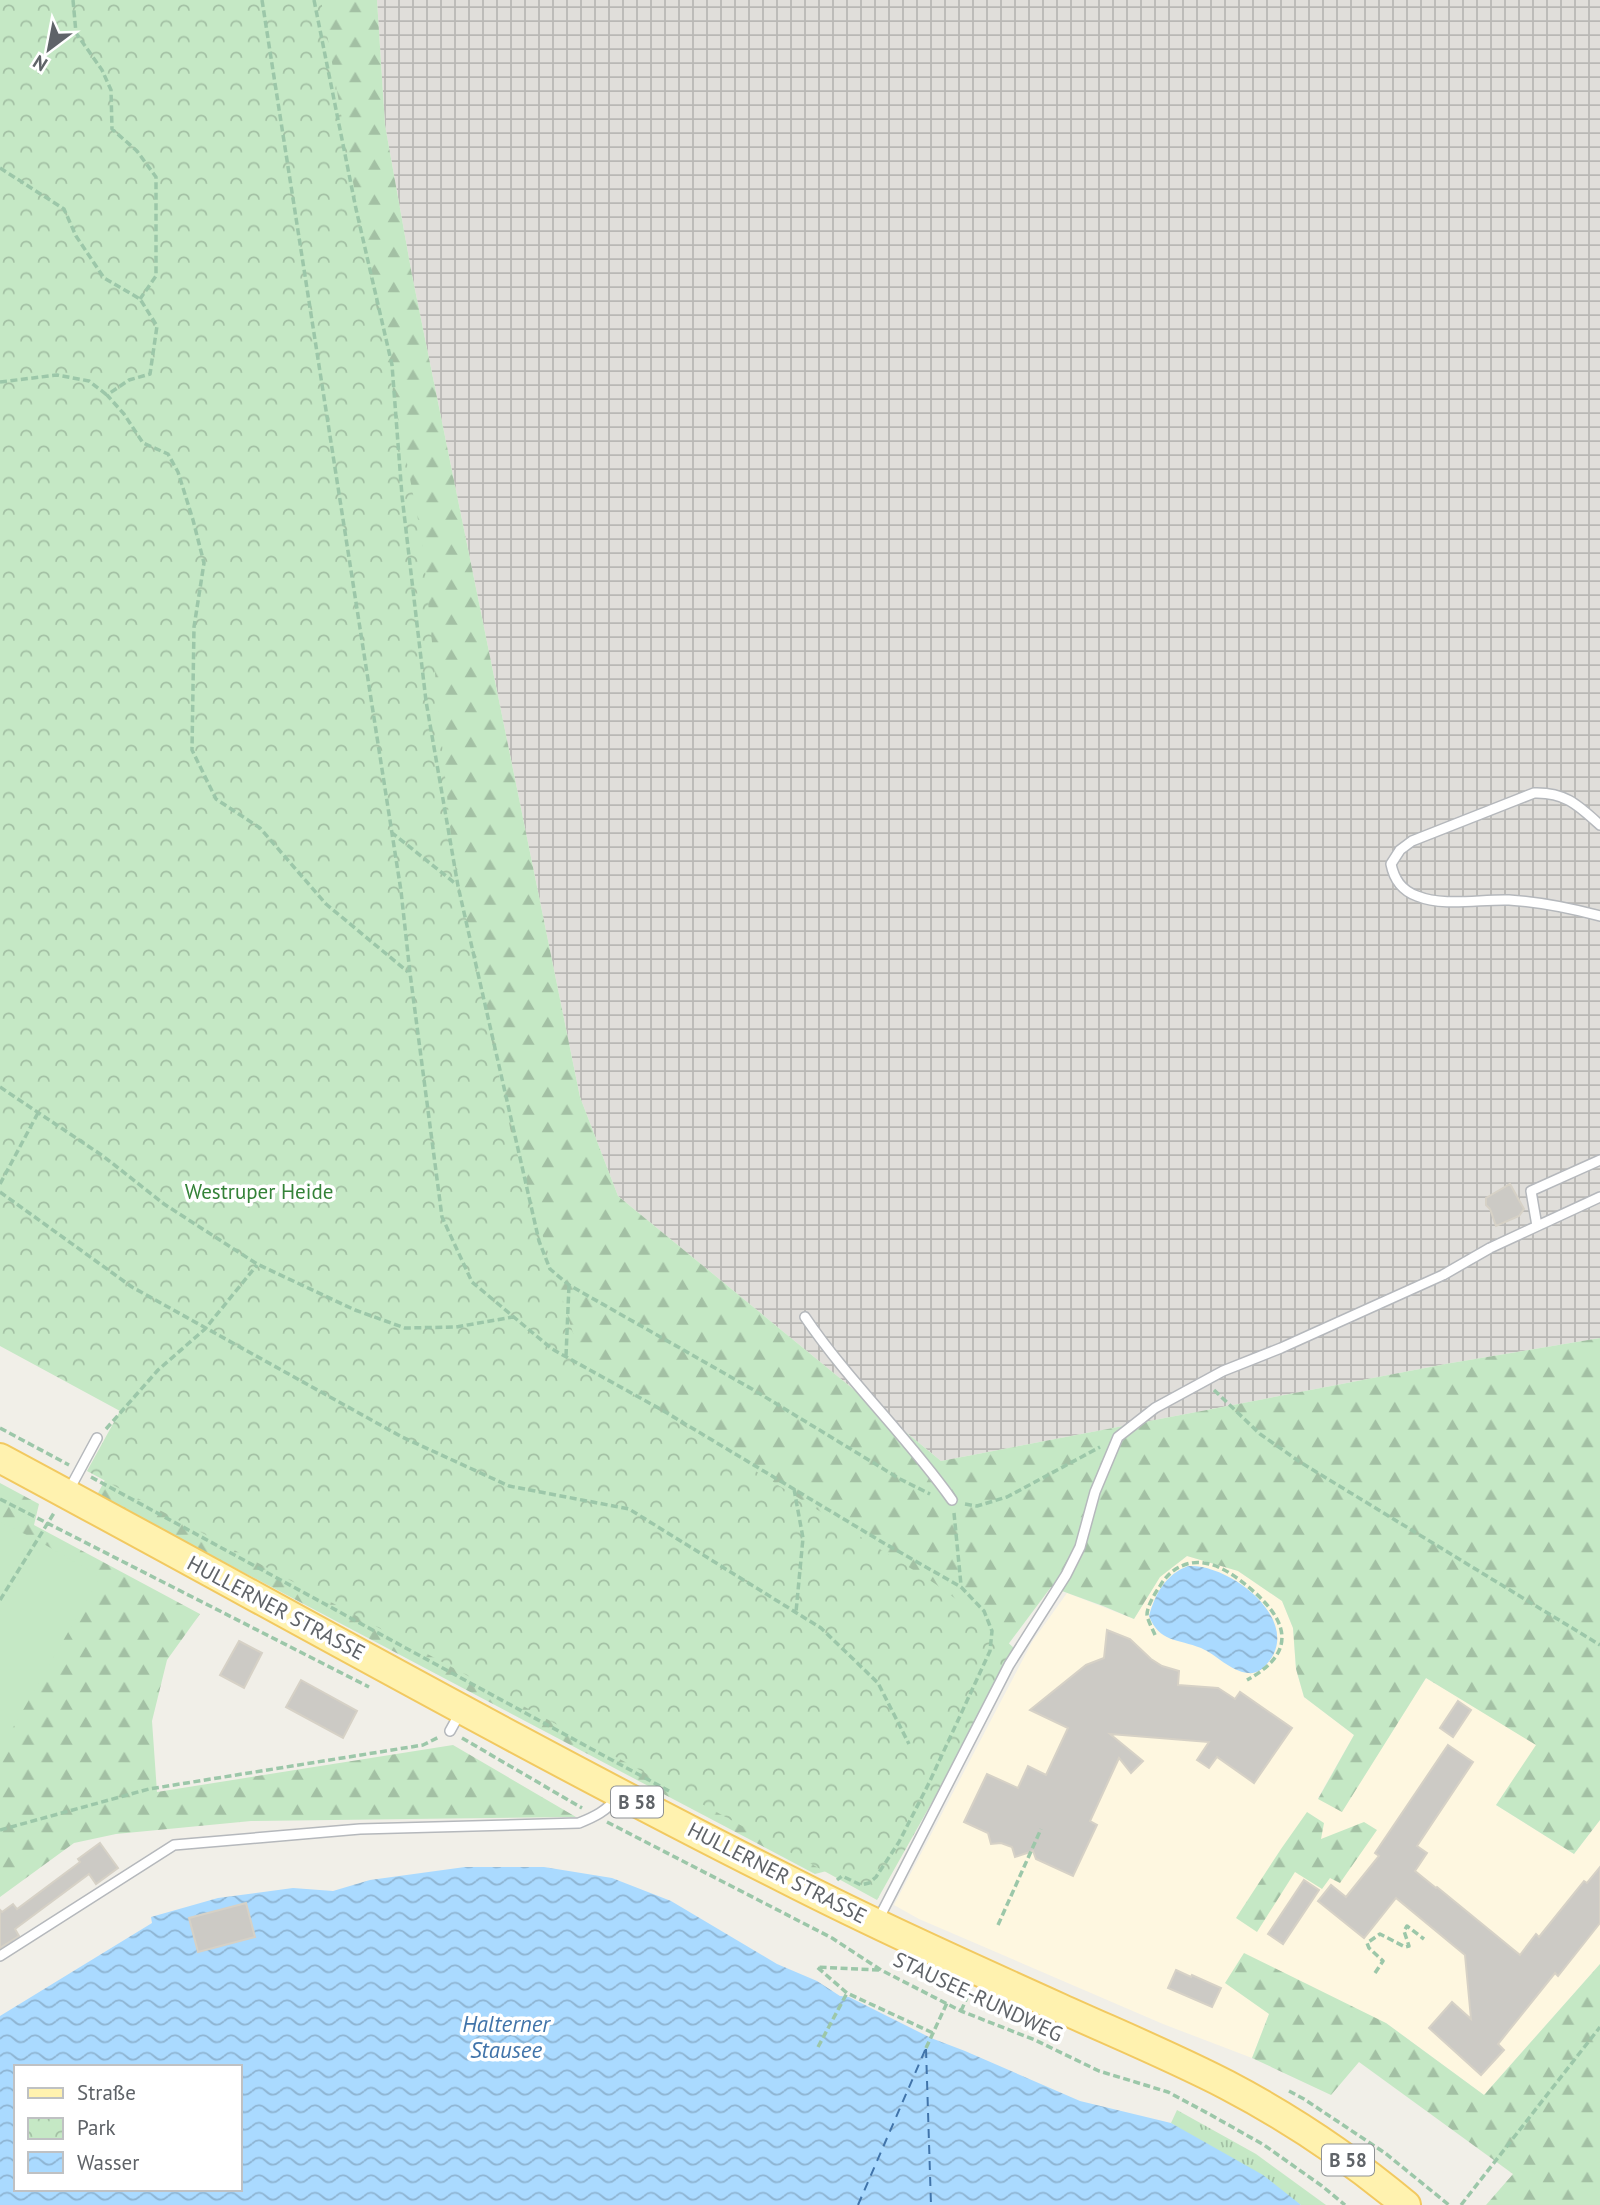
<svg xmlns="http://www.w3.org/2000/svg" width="1600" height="2205" font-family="'PT Sans',sans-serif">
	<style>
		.commercial { fill: #fef7e0 }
		.industrial { fill: url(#industrial-grid) }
		.grass { fill: url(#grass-tufts) }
		.forest { fill: url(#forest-firs) }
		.park { fill: url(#park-crowns) }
		.garden { fill: #c5e8c5 }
		.water { fill: url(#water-waves); fill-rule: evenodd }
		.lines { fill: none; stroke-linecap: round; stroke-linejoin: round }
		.ferry { stroke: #4174aa; stroke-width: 2; stroke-dasharray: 9 7; stroke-linecap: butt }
		.building { fill: #cccac5; stroke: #d6d1c6; stroke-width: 2 }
		.service-casing { stroke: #b5b8bc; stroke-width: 12 }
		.primary-casing { stroke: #f2c960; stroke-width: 32 }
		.path { stroke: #9cc7a9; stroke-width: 3.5; stroke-dasharray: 7 3.5; stroke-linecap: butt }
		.service { stroke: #fff; stroke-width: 9 }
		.primary { stroke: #fff2af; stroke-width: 28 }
		.labels { text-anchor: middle; stroke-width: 7; stroke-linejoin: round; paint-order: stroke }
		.shield { fill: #fff; stroke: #8f9295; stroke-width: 2 }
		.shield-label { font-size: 19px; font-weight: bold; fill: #5f6368 }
		.park-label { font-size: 21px; fill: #348238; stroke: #fff }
		.street-label { font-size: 21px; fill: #5f6368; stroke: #fff }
		.water-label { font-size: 23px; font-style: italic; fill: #4174aa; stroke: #fff }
	</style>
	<defs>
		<pattern id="industrial-grid" width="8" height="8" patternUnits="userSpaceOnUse" patternTransform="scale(1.75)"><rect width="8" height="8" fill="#e0deda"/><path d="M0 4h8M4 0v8" fill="none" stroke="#b9b8b5"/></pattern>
		<pattern id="grass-tufts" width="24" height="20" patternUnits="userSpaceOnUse" patternTransform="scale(1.75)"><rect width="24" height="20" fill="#c5e8c5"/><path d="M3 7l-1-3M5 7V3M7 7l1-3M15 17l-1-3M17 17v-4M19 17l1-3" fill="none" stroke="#a3c0a4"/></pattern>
		<pattern id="forest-firs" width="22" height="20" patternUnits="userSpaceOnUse" patternTransform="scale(1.75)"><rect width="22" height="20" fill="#c5e8c5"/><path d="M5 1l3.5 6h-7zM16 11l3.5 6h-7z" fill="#a3c0a4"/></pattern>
		<pattern id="park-crowns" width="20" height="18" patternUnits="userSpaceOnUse" patternTransform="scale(1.75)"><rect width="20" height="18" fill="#c5e8c5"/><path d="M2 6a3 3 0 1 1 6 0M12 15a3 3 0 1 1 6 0" fill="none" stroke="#a3c0a4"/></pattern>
		<pattern id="water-waves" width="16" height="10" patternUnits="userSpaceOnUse" patternTransform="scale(1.75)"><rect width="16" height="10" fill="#aadaff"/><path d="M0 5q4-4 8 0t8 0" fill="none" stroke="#8eb4d2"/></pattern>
	</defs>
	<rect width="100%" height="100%" fill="#f1efe8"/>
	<path class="commercial" d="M1187 1556 1238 1571 1282 1601 1293 1628 1296 1669 1304 1697 1354 1735 1318 1798 1342 1811 1426 1678 1537 1745 1496 1805 1574 1854 1600 1820V1964L1484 2095 1386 2023 1269 2014 1252 2058 1163 2024 919 1919 894 1905 1032 1642 1067 1593 1134 1619 1160 1577Z"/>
	<path class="industrial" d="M377 0H1600V1338L1451 1363 941 1461 618 1196 580 1097 412 275 385 125Z"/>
	<path class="grass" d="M1177 2110 1256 2154 1326 2205H1301L1171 2123Z"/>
	<path class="forest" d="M251 0H377L385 125 412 275 580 1097 618 1196 941 1461 1451 1363 1600 1338V1820L1574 1854 1496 1805 1536 1745 1426 1678 1342 1812 1318 1799 1354 1735 1304 1697 1296 1669 1293 1628 1282 1601 1238 1571 1187 1556 1160 1577 1134 1619 1103 1606 1051 1587 842 1867 815 1874 97 1495 138 1417 0 1085Z
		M0 1483 39 1504 34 1525 200 1614 167 1660 152 1721 157 1792 453 1745 576 1817 251 1821 116 1834 74 1843 0 1897Z
		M1307 1812 1324 1823 1321 1839 1364 1822 1377 1830 1340 1883 1330 1878 1322 1889 1295 1872 1257 1932 1236 1918 1281 1849Z
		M1244 1953 1386 2023 1484 2095 1600 1964V2205H1486L1513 2174 1359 2062 1331 2095 1252 2058 1269 2014 1225 1983Z"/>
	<path class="park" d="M0 0H321L362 233 422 540 453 857 512 1137 582 1362 934 1583 983 1619 1017 1651 877 1900 459 1671 87 1471 120 1411 0 1346Z"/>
	<path class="garden" d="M0 1522 37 1540 100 1577 0 1750Z"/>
	<path class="water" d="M1188 1566C1230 1563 1306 1622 1266 1665 1262 1670 1255 1674 1248 1673 1230 1671 1217 1655 1201 1648 1178 1639 1159 1642 1149 1616 1155 1594 1166 1574 1188 1566Z
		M465 1867H544L612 1878 671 1901 777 1964 817 1981 840 1996 849 1997 931 2038 965 2051 1080 2101 1171 2123 1263 2175 1301 2205H0V2016L152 1923 151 1917 218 1898 293 1888 333 1891 370 1880ZM16 2067H240V2189H16Z"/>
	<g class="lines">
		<path class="ferry" d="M926 2049 931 2205
			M858 2205 926 2048"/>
	</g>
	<path class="building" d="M1510 1184 1524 1209 1519 1216 1496 1226 1490 1209 1486 1205V1198Z
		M1107 1630 1130 1639 1151 1659 1162 1666 1179 1671 1178 1685 1218 1688 1235 1699 1240 1692 1292 1728 1254 1783 1217 1757 1209 1768 1197 1760 1209 1742 1110 1734 1143 1761 1131 1773 1119 1758 1090 1821 1097 1825 1073 1876 1036 1859 1033 1851 1015 1857 1012 1847 1001 1843 991 1844 988 1833 964 1822 987 1774 1018 1788 1028 1766 1046 1775 1068 1728 1030 1710 1086 1665 1104 1658Z
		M239 1641 262 1653 244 1688 220 1675Z
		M301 1680 357 1711 343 1738 286 1707Z
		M1458 1701 1471 1710 1453 1737 1440 1728Z
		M1448 1745 1473 1762 1417 1846 1427 1853 1415 1871 1436 1888 1437 1887 1520 1955 1536 1934 1539 1937 1584 1881 1587 1883 1600 1867V1923L1558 1976 1555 1973 1498 2044 1504 2050 1481 2075 1429 2028 1452 2002 1471 2019 1465 1955 1396 1898 1364 1938 1318 1901 1331 1885 1346 1897 1379 1856 1375 1853Z
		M100 1843 118 1868 96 1884 89 1874 15 1929 19 1936 0 1948V1910L2 1912 13 1904 17 1909 80 1862 78 1859Z
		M1304 1880 1319 1890 1283 1944 1268 1934Z
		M246 1903 255 1937 198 1952 189 1918Z
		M1176 1970 1191 1977 1192 1975 1221 1988 1212 2007 1168 1988Z"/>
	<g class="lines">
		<defs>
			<path id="service" d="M1600 825C1578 805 1565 792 1534 793L1412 841 1400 850 1391 864C1394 879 1401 890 1417 896 1444 907 1480 899 1509 900 1540 902 1570 908 1600 916
				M1537 1226 1531 1191 1600 1160
				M805 1317C849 1382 907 1436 952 1500
				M69 1490 97 1438
				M450 1731 461 1711
				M877 1922 1009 1665 1066 1575 1080 1547 1095 1492 1118 1437 1155 1408 1223 1371 1281 1348 1443 1275 1490 1248 1600 1197
				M0 1956 174 1845 360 1829 579 1823C594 1817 607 1811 617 1797"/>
			<path id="primary" d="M0 1458C261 1598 519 1745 784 1878 874 1924 967 1966 1060 2008 1115 2033 1173 2057 1227 2085 1290 2118 1351 2159 1406 2205"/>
		</defs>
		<use href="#service" class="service-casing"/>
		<use href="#primary" class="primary-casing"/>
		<path class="path" d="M73 0 76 33 102 70 111 90 112 129 137 151 156 177V276L140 299
			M262 0 401 891 410 973 442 1217 472 1282 552 1349 662 1410 882 1542 961 1587 984 1611 992 1631 990 1651 929 1783 899 1842 876 1877 869 1883 861 1885 842 1876 837 1880
			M314 0 356 209 392 365 402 496 426 701 458 886 539 1241 550 1269 569 1285 752 1389 900 1479 930 1494
			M0 168 64 209 76 236 104 278 140 299 157 326 150 374 129 380 107 395 124 414 143 443 168 454 178 472 193 520 204 563 194 627 192 750 216 799 260 828 326 904 408 972
			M0 382 57 375 89 381 107 395
			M391 832 456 884
			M0 1087 103 1156 164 1204 257 1264 355 1310 405 1328 456 1327 513 1317
			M0 1184 38 1113
			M0 1192 132 1287 402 1437 509 1486 629 1509 821 1628 878 1683 909 1744
			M566 1356 569 1285
			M1214 1390 1260 1434 1300 1462 1600 1645
			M0 1428 69 1465
			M106 1429 158 1370 205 1329 257 1265
			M91 1477 669 1791
			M794 1489 803 1538 796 1612
			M0 1499 369 1687
			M965 1504 977 1506 1007 1497 1100 1447
			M954 1513 961 1585
			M0 1600 54 1513
			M1155 1635C1153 1630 1148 1621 1147 1615 1147 1606 1155 1593 1160 1586 1169 1570 1186 1560 1204 1563 1220 1565 1235 1576 1246 1585 1287 1618 1300 1651 1247 1680
			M462 1738 582 1808
			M607 1822 832 1938 881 1970 961 2011 1035 2040 1099 2071 1168 2092 1211 2115 1264 2145 1322 2186 1345 2205
			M0 1830 149 1789 423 1745 439 1737
			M998 1925 1041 1829
			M879 1970 817 1967 847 1993 933 2033
			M1375 1973 1383 1961 1369 1948 1367 1943 1380 1934 1405 1947 1409 1946 1404 1931 1407 1926 1424 1939
			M961 2011 969 1993
			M818 2047 847 1993
			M926 2048 947 2003
			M1289 2091 1304 2099 1385 2153 1449 2205
			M1461 2205 1600 2027"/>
		<use href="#service" class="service"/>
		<use href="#primary" class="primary"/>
	</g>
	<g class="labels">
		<g class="shield">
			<rect x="611" y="1786.5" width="52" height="31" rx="5"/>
			<rect x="1322" y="2144.5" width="52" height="31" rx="5"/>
		</g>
		<g class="shield-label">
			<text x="637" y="1809">B 58</text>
			<text x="1348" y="2167">B 58</text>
		</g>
		<g class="park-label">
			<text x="259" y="1199">Westruper Heide</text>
		</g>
		<g class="street-label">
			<text transform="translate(276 1608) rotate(28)" y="7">HULLERNER STRASSE</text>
			<text transform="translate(777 1873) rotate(27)" y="7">HULLERNER STRASSE</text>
			<text transform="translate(978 1997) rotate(25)" y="7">STAUSEE-RUNDWEG</text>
		</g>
		<g class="water-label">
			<text x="506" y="2032">Halterner<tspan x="506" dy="26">Stausee</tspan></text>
		</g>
	</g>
	<rect x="14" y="2065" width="228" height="126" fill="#ffffff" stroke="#bfc1c3" stroke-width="2"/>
	<rect x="28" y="2088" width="35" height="10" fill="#fff2af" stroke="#bfc1c3" stroke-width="2"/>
	<text x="77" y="2100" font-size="21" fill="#5f6368">Straße</text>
	<rect x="28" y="2118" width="35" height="21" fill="url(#park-crowns)" stroke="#bfc1c3" stroke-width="2"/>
	<text x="77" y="2135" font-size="21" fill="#5f6368">Park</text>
	<rect x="28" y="2152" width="35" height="21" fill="url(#water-waves)" stroke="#bfc1c3" stroke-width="2"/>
	<text x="77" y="2170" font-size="21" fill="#5f6368">Wasser</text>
	<g transform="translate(49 49) rotate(212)" stroke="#ffffff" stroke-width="5" paint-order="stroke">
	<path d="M0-5L12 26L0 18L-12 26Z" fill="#5f6368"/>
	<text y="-10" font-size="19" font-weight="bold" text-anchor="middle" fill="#5f6368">N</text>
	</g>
</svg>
